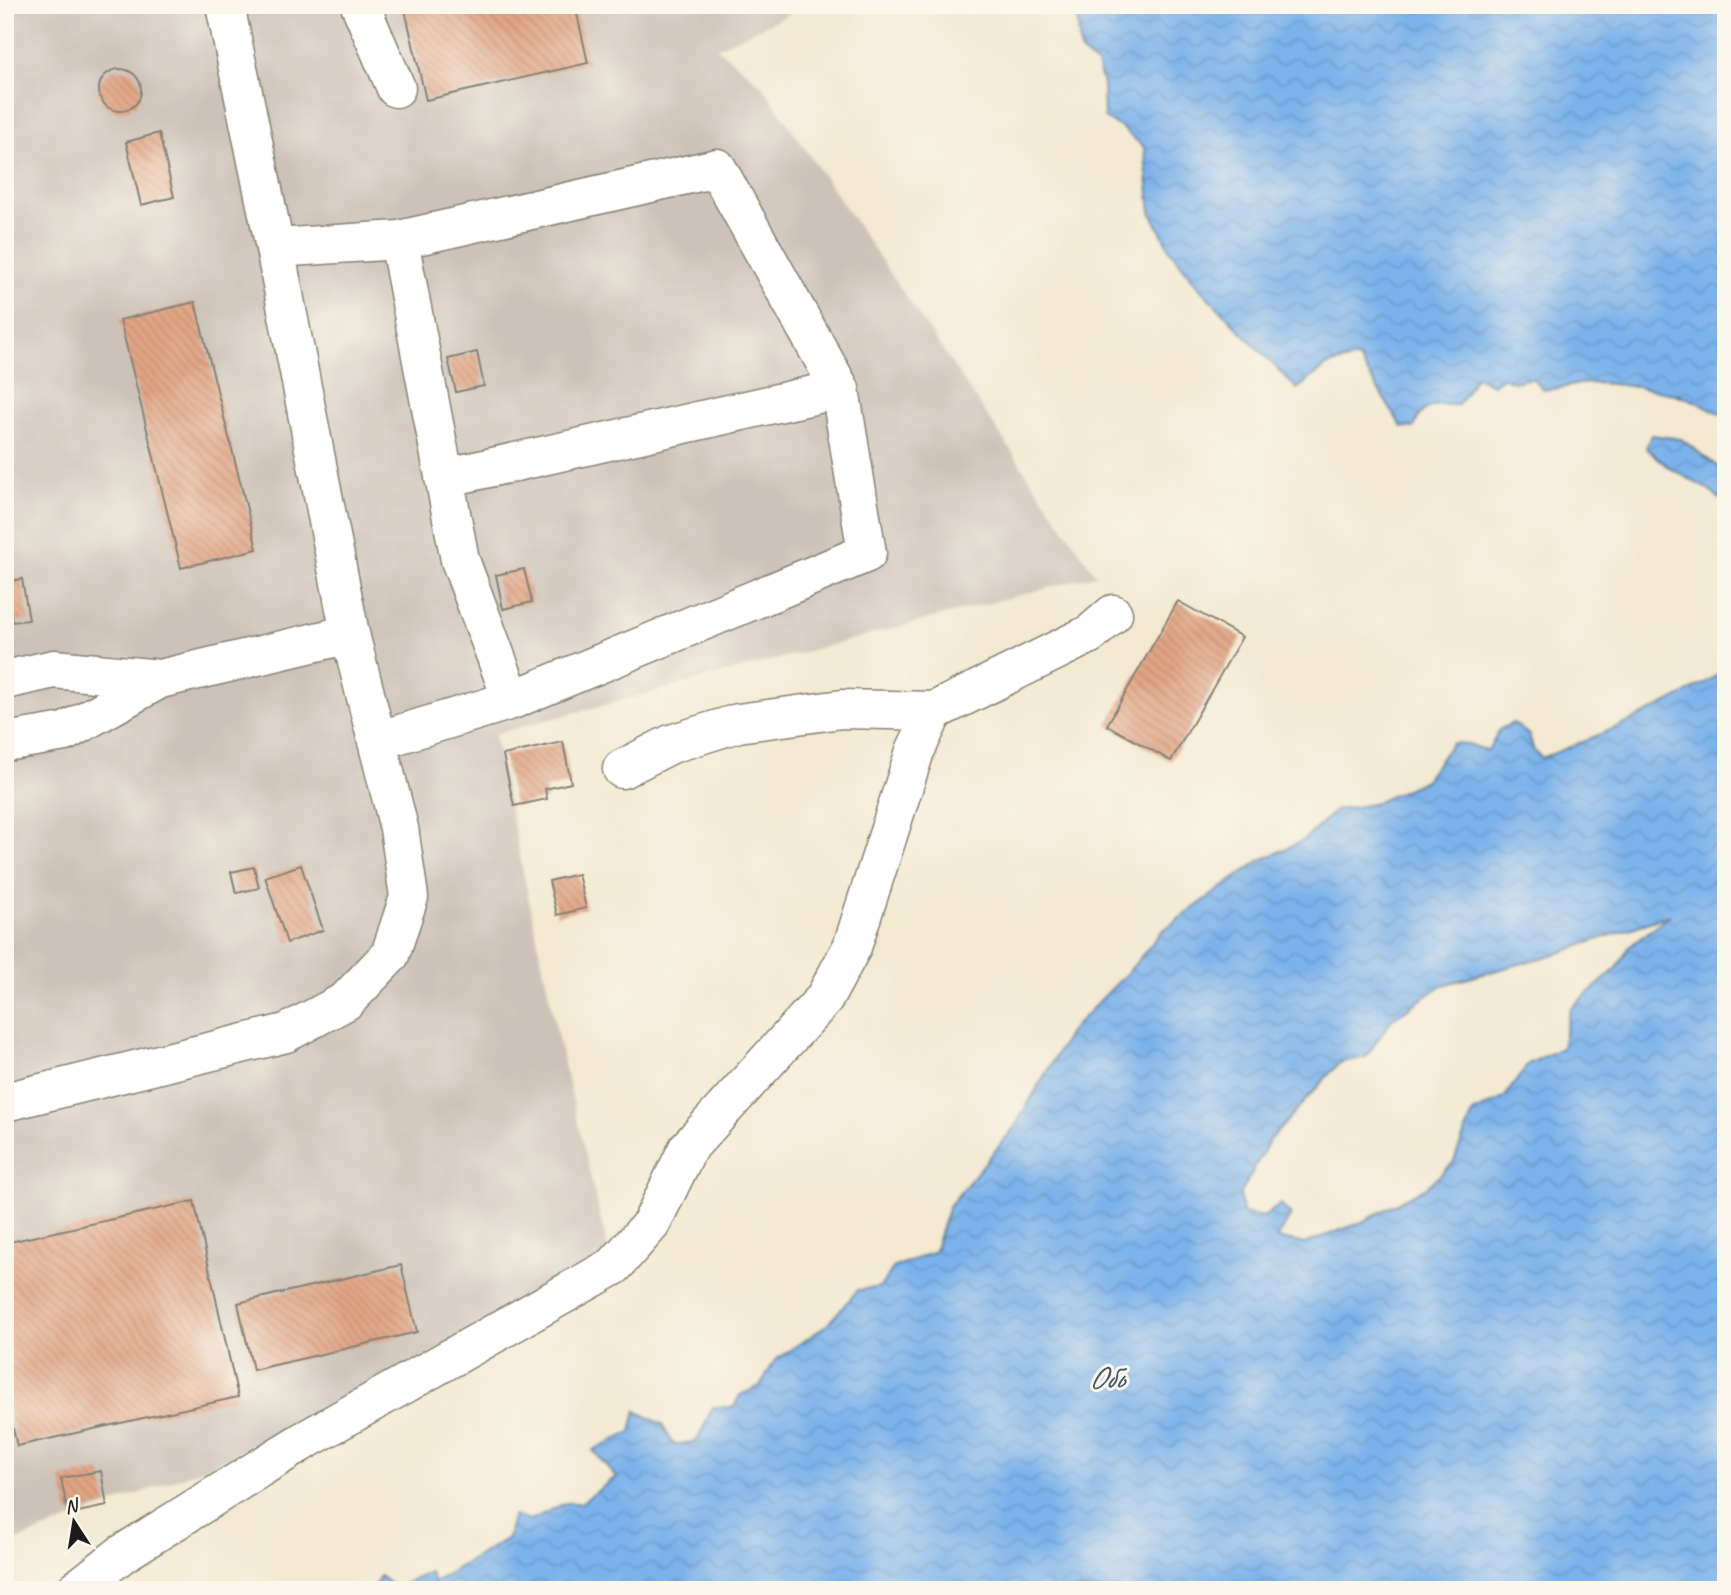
<svg xmlns="http://www.w3.org/2000/svg" width="1731" height="1595" font-family="Caveat,sans-serif">
<defs>
<pattern id="water-waves" width="16" height="10" patternUnits="userSpaceOnUse" patternTransform="scale(1.75)"><rect width="16" height="10" fill="#7bb2ea"/><path d="M0 5q4-4 8 0t8 0" fill="none" stroke="#6a98c8"/></pattern>
<pattern id="building-back-hatch" width="6" height="6" patternUnits="userSpaceOnUse" patternTransform="scale(1.75)"><rect width="6" height="6" fill="#e1a584"/><path d="M-1 5l2 2M0 0l6 6M5-1l2 2" fill="none" stroke="#c08d71"/></pattern>
</defs>
<rect width="100%" height="100%" fill="#fbf7ec"/>
<filter id="ink" filterUnits="userSpaceOnUse"><feTurbulence type="fractalNoise" baseFrequency=".0143" numOctaves="2"/><feDisplacementMap in="SourceGraphic" scale="14" xChannelSelector="R" yChannelSelector="G"/><feConvolveMatrix kernelMatrix="1 2 1 2 8 2 1 2 1" color-interpolation-filters="sRGB"/></filter>
<filter id="wash" filterUnits="userSpaceOnUse"><feTurbulence type="fractalNoise" baseFrequency=".00686" numOctaves="4" result="noise"/><feDisplacementMap in="SourceGraphic" scale="28" xChannelSelector="R" yChannelSelector="G"/><feGaussianBlur stdDeviation="1.57" result="paint"/><feColorMatrix in="noise" values="0 0 0 0 0 0 0 0 0 0 0 0 0 0 0 0 0 1.4 0 .05"/><feComposite in="paint" operator="in"/></filter>
<g filter="url(#wash)">
<rect width="100%" height="100%" fill="#f2e9d0"/>
<path fill="#ccc2b9" d="M 5,5 L 808,5 L 717,48 L 761,84 L 1096,575 L 494,734 L 560,1047 L 611,1263 L 213,1465 L 5,1545 Z"/>
<path fill="url(#water-waves)" stroke="#4c6783" stroke-width="2" fill-rule="evenodd" d="M 1068,5 L 1726,5 L 1726,417 C 1713,411 1700,402 1687,398 C 1656,388 1622,384 1590,383 C 1573,383 1559,391 1543,389 L 1532,378 L 1513,382 L 1502,377 L 1493,385 L 1476,377 L 1458,405 C 1435,404 1422,403 1414,428 L 1402,427 L 1358,358 L 1328,365 L 1297,389 L 1201,290 L 1170,250 L 1151,212 L 1144,147 L 1122,128 L 1104,118 L 1103,84 L 1097,64 L 1080,50 L 1078,22 Z
M 1651,435 L 1681,439 L 1726,473 L 1726,504 L 1707,489 L 1668,467 L 1646,448 Z
M 1726,670 L 1726,1590 L 372,1590 L 380,1576 L 395,1588 L 430,1572 L 434,1582 L 508,1538 L 513,1516 L 531,1520 L 565,1503 L 581,1503 L 616,1477 L 593,1450 L 631,1432 L 636,1411 L 662,1424 L 674,1445 L 697,1441 L 713,1407 L 734,1407 L 740,1395 L 760,1386 L 775,1360 L 826,1326 L 858,1290 L 880,1287 L 894,1267 L 934,1252 L 949,1206 L 1014,1128 L 1070,1031 L 1130,970 L 1162,931 L 1259,861 L 1304,840 L 1336,810 L 1373,804 L 1424,781 L 1452,743 L 1468,744 L 1488,751 L 1500,729 L 1513,723 L 1529,735 L 1534,751 L 1542,758 C 1606,733 1668,706 1726,670 ZM 1670,915 L 1629,947 L 1617,968 L 1570,1009 L 1562,1048 L 1528,1064 L 1504,1098 L 1473,1113 L 1453,1163 L 1427,1187 L 1362,1222 L 1304,1244 L 1277,1238 L 1291,1215 L 1281,1204 L 1263,1217 L 1242,1213 L 1240,1195 L 1269,1141 L 1339,1063 L 1366,1057 L 1392,1019 L 1443,985 L 1559,953 Z"/>
<g id="blocks">
<path fill="url(#building-back-hatch)" d="M 426,5 L 575,5 L 588,63 L 426,100 L 405,10 Z
M99 90a21 21 0 1 1 42 0a21 21 0 1 1-42 0Z
M 159,133 L 174,197 L 141,205 L 126,142 Z
M 195,302 L 257,549 L 181,568 L 120,320 Z
M 477,352 L 484,386 L 456,392 L 448,359 Z
M 524,569 L 532,602 L 503,609 L 496,575 Z
M 22,579 L 29,620 L 12,622 L 10,610 L 5,611 L 5,582 Z
M 1178,601 L 1242,637 L 1171,761 L 1107,725 Z
M 563,742 L 571,783 L 545,789 L 547,799 L 514,806 L 503,755 Z
M 301,865 L 323,930 L 287,943 L 265,877 Z
M 254,867 L 259,888 L 236,893 L 231,872 Z
M 578,874 L 586,908 L 557,915 L 549,881 Z
M 194,1201 L 238,1397 L 17,1446 L 5,1394 L 5,1243 Z
M 401,1265 L 417,1332 L 253,1370 L 238,1303 Z
M 101,1471 L 107,1506 L 68,1514 L 61,1478 Z"/>
</g>
</g>
<g filter="url(#ink)">
<use href="#blocks" fill-opacity="0" stroke="#878276" stroke-width="2"/>
<g fill="none" stroke-linecap="round" stroke-linejoin="round">
<defs>
<path id="minor" d="M 360,5 L 396,88
M 399,240 L 460,560 L 512,700
M 275,248 L 399,240 L 717,168 L 840,389 L 867,553 L 512,700 L 377,741
M 444,478 L 840,389
M 5,680 L 54,669 L 160,679
M 5,742 L 65,732 L 160,679 L 350,634
M 622,769 L 671,744 L 738,723 L 842,709 L 934,711
M 5,1102 L 286,1033 L 346,1001 L 390,955 L 409,897 L 399,828 L 350,634 L 275,248 L 225,5
M 76,1590 L 122,1554 L 300,1443 L 614,1266 L 651,1224 L 688,1148 L 824,999 L 852,947 L 915,751 L 934,711 L 1090,634 L 1113,614"/>
</defs>
<use href="#minor" stroke="#878276" stroke-width="41"/>
<use href="#minor" stroke="#fff" stroke-width="38"/>
</g>
</g>
<g text-anchor="middle" stroke-width="6" stroke-linejoin="round" paint-order="stroke">
<g font-size="32" font-style="italic" fill="#42586e" stroke="#fbf7ec">
<text x="1106" y="1388">Обь</text>
</g>
</g>
<rect width="1731" height="1595" fill="none" stroke="#fbf7ec" stroke-width="28"/>
<g transform="translate(74 1522) rotate(348)" stroke="#fbf7ec" stroke-width="5" paint-order="stroke">
<path d="M0-5L12 26L0 18L-12 26Z" fill="#1c1c1c"/>
<text y="-10" font-size="19" font-weight="bold" text-anchor="middle" fill="#1c1c1c">N</text>
</g>
</svg>
